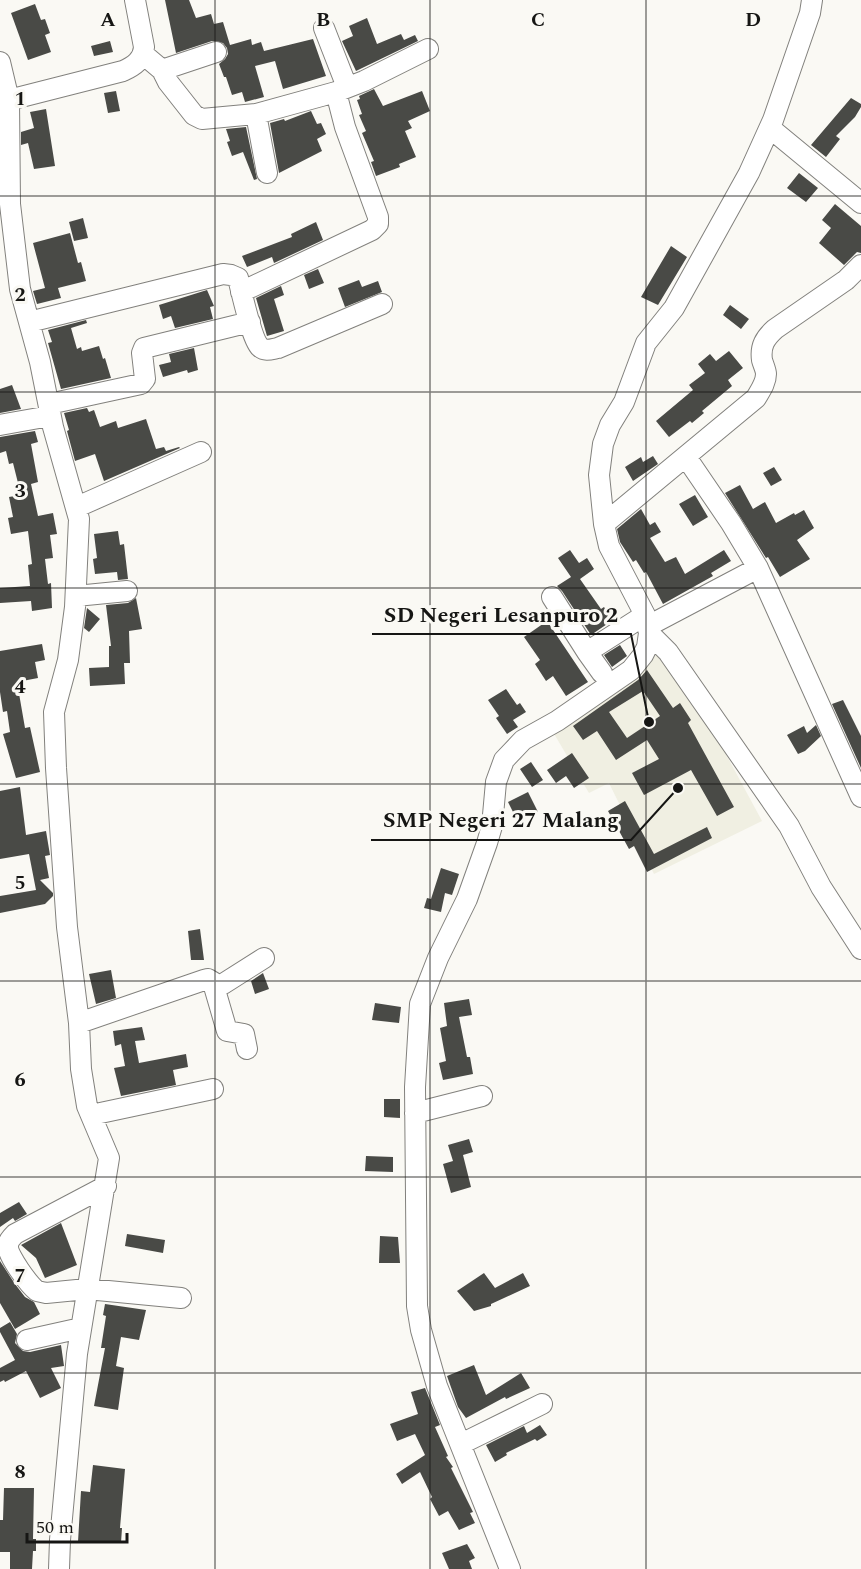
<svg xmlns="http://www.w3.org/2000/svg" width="861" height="1569" font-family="Spectral,serif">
<rect width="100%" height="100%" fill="#faf9f4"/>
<path fill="#f0efe2" d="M 658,653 L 715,734 L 762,821 L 654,874 L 609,783 L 589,793 L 553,732 L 586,710 Z"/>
<path fill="#494a46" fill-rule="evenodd" d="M 165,0 L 189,0 L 196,18 L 211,14 L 214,24 L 223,22 L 230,45 L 251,39 L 252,45 L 261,42 L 264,51 L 313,39 L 326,76 L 283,89 L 275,61 L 255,66 L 264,97 L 245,102 L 242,92 L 232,95 L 226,77 L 224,77 L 219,64 L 225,59 L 228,54 L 227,48 L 223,43 L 212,41 L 176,53 Z
M 35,4 L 41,20 L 45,19 L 50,33 L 45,35 L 51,52 L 28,60 L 11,13 Z
M 367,18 L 377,44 L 401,34 L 404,40 L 415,35 L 418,41 L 356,71 L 342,41 L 353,36 L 349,26 Z
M 110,41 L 113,52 L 94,56 L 91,46 Z
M 374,89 L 383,106 L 422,91 L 430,111 L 408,121 L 412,128 L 405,131 L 416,157 L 399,164 L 400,167 L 376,176 L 371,162 L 374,161 L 362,133 L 366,131 L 359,115 L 362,114 L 357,100 L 360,99 L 359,96 Z
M 116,91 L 120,111 L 108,113 L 104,93 Z
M 851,98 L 861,104 L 861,107 L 855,117 L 836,136 L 840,139 L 826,157 L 811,145 Z
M 46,109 L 55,166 L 34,169 L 28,143 L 21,145 L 21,132 L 34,128 L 30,112 Z
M 311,111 L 317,124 L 321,123 L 326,134 L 317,139 L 322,151 L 279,173 L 270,123 L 284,119 L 285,121 Z
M 246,127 L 257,179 L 254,180 L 243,152 L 232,156 L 227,142 L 230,141 L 226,129 Z
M 799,173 L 818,188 L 806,202 L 787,188 Z
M 835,204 L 861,226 L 861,253 L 857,252 L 844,265 L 819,243 L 831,228 L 822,220 Z
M 83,218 L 88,238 L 74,241 L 69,222 Z
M 316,222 L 323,240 L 274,263 L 272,257 L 247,267 L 242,256 L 292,237 L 291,234 Z
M 70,233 L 78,263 L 81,262 L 86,281 L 58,288 L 61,298 L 37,304 L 33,291 L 45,288 L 33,243 Z
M 671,246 L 687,257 L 658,305 L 641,297 Z
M 318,269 L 324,283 L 309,289 L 304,275 Z
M 359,280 L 362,287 L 378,281 L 382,292 L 345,307 L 338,288 Z
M 281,286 L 284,295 L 274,299 L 284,331 L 267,336 L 256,298 Z
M 207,290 L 214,306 L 210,307 L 213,319 L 175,328 L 171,316 L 163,319 L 159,305 Z
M 730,305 L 749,319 L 741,329 L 723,315 Z
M 86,320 L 87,323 L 71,328 L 77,349 L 81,347 L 82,351 L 99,346 L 103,359 L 105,358 L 111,378 L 61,389 L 48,343 L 52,342 L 48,330 Z
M 194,348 L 198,370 L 188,373 L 187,370 L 163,377 L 159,365 L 171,362 L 169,354 Z
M 729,351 L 743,368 L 728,380 L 732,386 L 702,411 L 704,413 L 692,423 L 690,421 L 669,437 L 656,421 L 693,390 L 689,385 L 705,373 L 698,364 L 710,354 L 716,361 Z
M 12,385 L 21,409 L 0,413 L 0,389 Z
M 87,408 L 89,412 L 94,410 L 100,427 L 116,421 L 118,428 L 146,419 L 156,449 L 164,447 L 166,451 L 179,447 L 180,448 L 104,481 L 95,454 L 75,461 L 67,431 L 69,430 L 64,413 Z
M 35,431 L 38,442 L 31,444 L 38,482 L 31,484 L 38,516 L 53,513 L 57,534 L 50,535 L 53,558 L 45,559 L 48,584 L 51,583 L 52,608 L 32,611 L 31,601 L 0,603 L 0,588 L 30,586 L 28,565 L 32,564 L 28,531 L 11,534 L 8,518 L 13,517 L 9,497 L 21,495 L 13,463 L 9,464 L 6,451 L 0,453 L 0,437 Z
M 653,456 L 658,464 L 633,481 L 625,467 L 641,457 L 643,462 Z
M 774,467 L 782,480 L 771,486 L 763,473 Z
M 740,485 L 753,509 L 765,502 L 776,523 L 794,513 L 795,515 L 804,510 L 814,528 L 797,540 L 810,559 L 780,577 L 768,557 L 766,558 L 725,493 Z
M 695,495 L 708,517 L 693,526 L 679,504 Z
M 641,509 L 650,525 L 655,522 L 661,532 L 650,538 L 665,562 L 676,557 L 685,574 L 724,550 L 731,561 L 711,573 L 713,576 L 663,604 L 646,572 L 644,573 L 636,560 L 633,562 L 620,542 L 617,529 Z
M 118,531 L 120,545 L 124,544 L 128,579 L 118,580 L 117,572 L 95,574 L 93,559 L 97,558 L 94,534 Z
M 570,550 L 579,563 L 587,558 L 594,569 L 580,579 L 601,609 L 604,607 L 613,620 L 591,635 L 562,591 L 557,586 L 571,577 L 558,558 Z
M 136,598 L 142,629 L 129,631 L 130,663 L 124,663 L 125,684 L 90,686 L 89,668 L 109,667 L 109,646 L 111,646 L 106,605 L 128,603 Z
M 87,608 L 100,619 L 89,632 L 84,628 Z
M 547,621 L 588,682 L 566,696 L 553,676 L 546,681 L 535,664 L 540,660 L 524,637 Z
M 42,644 L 45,660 L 35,662 L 38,678 L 17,682 L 25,728 L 30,727 L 40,772 L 16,778 L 3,734 L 10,732 L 7,711 L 3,712 L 0,692 L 0,651 Z
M 620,645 L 627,656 L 612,667 L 604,655 Z
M 647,670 L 673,708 L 680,703 L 691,720 L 688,723 L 734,807 L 717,816 L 691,770 L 644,795 L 632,773 L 659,759 L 647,740 L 616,760 L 597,731 L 583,740 L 573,726 L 638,680 ZM 643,691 L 660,716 L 627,738 L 609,712 Z
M 506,689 L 517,705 L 520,703 L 526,712 L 513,720 L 518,727 L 507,734 L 496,718 L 499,716 L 488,700 Z
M 843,700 L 861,736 L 861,768 L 832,704 Z
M 816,725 L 821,736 L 805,751 L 798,754 L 787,735 L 804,726 L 807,733 Z
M 572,753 L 589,778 L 574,788 L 566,776 L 556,783 L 547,770 Z
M 531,762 L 543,780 L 532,787 L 520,769 Z
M 20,787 L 26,835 L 46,831 L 50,855 L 45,856 L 49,878 L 40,880 L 53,893 L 53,896 L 45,904 L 0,913 L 0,896 L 36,890 L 29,854 L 0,859 L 0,791 Z
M 528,792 L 538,812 L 518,822 L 508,802 Z
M 625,801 L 654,854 L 707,827 L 712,838 L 647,872 L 634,846 L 629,849 L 608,811 Z
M 441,868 L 459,874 L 452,895 L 445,893 L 441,912 L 424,908 L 427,898 L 431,899 Z
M 200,929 L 204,960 L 191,960 L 188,931 Z
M 111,970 L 116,998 L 96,1004 L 89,974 Z
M 263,973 L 269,989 L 255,994 L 251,981 Z
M 469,999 L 472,1015 L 459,1017 L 467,1057 L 470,1057 L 473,1074 L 443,1080 L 439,1063 L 446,1061 L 440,1028 L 447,1026 L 444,1003 Z
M 375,1003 L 401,1007 L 399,1023 L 372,1020 Z
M 142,1027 L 145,1040 L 135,1041 L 139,1063 L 186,1054 L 188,1067 L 173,1070 L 176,1085 L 121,1096 L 114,1068 L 125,1066 L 121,1044 L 115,1046 L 113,1031 Z
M 384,1099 L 400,1099 L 400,1118 L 384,1117 Z
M 469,1139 L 473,1152 L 463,1155 L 471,1187 L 451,1193 L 443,1164 L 453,1161 L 448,1145 Z
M 366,1156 L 393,1157 L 393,1172 L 365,1171 Z
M 19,1202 L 27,1214 L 15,1221 L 13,1218 L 0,1227 L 0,1213 Z
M 61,1223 L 77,1265 L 45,1278 L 36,1258 L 21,1245 Z
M 127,1234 L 165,1240 L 163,1253 L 125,1246 Z
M 380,1236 L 398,1237 L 400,1263 L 379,1263 Z
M 0,1261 L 15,1284 L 25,1297 L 34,1302 L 40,1314 L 15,1329 L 0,1303 Z
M 484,1273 L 495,1288 L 523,1273 L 530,1286 L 491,1304 L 491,1306 L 474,1311 L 457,1291 Z
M 105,1304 L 146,1310 L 139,1340 L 121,1337 L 116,1366 L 124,1368 L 118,1410 L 94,1406 L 105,1348 L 101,1348 L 106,1316 L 103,1315 Z
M 10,1322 L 17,1334 L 15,1343 L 23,1351 L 30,1352 L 61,1345 L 64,1366 L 51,1368 L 61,1388 L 40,1398 L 26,1371 L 5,1382 L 4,1380 L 0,1382 L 0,1368 L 15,1360 L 0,1332 L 0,1328 Z
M 474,1365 L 486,1395 L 521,1373 L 530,1388 L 506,1399 L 505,1397 L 466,1418 L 458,1407 L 447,1376 Z
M 425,1388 L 440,1425 L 435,1427 L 448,1456 L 446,1457 L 453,1467 L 451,1468 L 473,1512 L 470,1513 L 475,1523 L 459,1530 L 448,1511 L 439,1516 L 430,1499 L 432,1497 L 420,1472 L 402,1484 L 396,1474 L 425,1455 L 415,1434 L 397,1441 L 390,1424 L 418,1414 L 411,1392 Z
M 540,1425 L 547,1435 L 537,1441 L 535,1439 L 506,1453 L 507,1455 L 495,1462 L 486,1445 L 524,1426 L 527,1433 Z
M 93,1465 L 125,1469 L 120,1528 L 122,1528 L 121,1543 L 78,1542 L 81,1491 L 90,1492 Z
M 4,1488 L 34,1488 L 33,1539 L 36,1539 L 36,1551 L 33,1551 L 32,1569 L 10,1569 L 10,1552 L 0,1552 L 0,1520 L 3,1520 Z
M 467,1544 L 475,1558 L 469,1561 L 472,1569 L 449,1569 L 442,1553 Z"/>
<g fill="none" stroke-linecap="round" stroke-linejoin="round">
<defs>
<path id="minor" d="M 324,28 L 347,87
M 143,54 L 162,70 L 168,82 L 194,115 L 202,119 L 256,114 L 336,92 L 345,127 L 378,217 L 378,224 L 372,230 L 241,292
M 0,62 L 9,100 L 10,204 L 20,289 L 40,362 L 53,427 L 79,519 L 75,607 L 68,660 L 54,712 L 56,768 L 67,927 L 79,1023 L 81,1069 L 87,1106 L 109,1158 L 77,1354 L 60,1540 L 59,1569
M 162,70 L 216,52
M 336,92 L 364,81 L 428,49
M 9,100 L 123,71 C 134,66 143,60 144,47 L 135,0
M 256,114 L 267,173
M 770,128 L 861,203
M 29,322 L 223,274 L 231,275 L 238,278 C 241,290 252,340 260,347 C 265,352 272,349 278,348 L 382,304
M 49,404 L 141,384 L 145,379 L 142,353 L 144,348 L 250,322
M 0,425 L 50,416
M 686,457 L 731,523 L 758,568 L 861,797
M 77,507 L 201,452
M 604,524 L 756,398 C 760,391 766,383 766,374 C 766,370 763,364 762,360 C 760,346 765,338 775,329 L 846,280 L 861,265
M 76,596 L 127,591
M 552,597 L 587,652 L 645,615
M 648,626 L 758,568
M 649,633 L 668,652 L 789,826 L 821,887 L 861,949
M 587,652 L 602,673
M 213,983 L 227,1031 L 244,1034 L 247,1049
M 79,1023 L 204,980 L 208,979 L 218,985 L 223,984 L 264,958
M 415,1113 L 482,1096
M 91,1115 L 213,1089
M 106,1186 L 15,1234 C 11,1238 8,1241 8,1247 C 8,1256 29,1285 37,1291 L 46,1293 L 87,1289 L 181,1298
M 27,1340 L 81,1328
M 461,1444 L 542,1404
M 510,1569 L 437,1386 L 421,1330 L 417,1306 L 415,1087 L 420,1004 L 438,958 L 467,899 L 487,843 L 492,826 L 496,782 L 504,760 L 523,740 L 557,721 L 631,670 L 643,655 L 647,647 L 649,633 L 645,615 L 609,546 L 604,524 L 599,475 L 603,444 L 610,425 L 624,402 L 646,343 L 674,308 L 749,173 L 773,120 L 810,13 L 812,0"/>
</defs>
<use href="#minor" stroke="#82817d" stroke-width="22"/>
<use href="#minor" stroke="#fff" stroke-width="20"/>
</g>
<path fill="none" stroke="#161614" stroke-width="1.5" stroke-opacity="0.55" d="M 215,0 L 215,1569M 430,0 L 430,1569M 646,0 L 646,1569M 0,196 L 861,196M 0,392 L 861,392M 0,588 L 861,588M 0,784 L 861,784M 0,981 L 861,981M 0,1177 L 861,1177M 0,1373 L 861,1373"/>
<g font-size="20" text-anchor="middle" font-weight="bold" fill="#161614" stroke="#faf9f4" stroke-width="6" stroke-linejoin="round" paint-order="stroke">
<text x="108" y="26">A</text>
<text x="323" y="26">B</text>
<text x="538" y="26">C</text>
<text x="753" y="26">D</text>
<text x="20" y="105">1</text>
<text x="20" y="301">2</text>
<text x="20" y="497">3</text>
<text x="20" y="693">4</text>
<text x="20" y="889">5</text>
<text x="20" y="1086">6</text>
<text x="20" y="1282">7</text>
<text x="20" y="1478">8</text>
</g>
<path fill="none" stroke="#161614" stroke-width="2" d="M649 722L631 634H372M678 788L631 840H371"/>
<g fill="#161614" stroke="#faf9f4" stroke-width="2">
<circle cx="649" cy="722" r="6"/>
<circle cx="678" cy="788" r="6"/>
</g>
<g font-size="22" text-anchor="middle" font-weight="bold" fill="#161614" stroke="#faf9f4" stroke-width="6" stroke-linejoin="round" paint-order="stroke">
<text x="501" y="622">SD Negeri Lesanpuro 2</text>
<text x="501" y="827">SMP Negeri 27 Malang</text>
</g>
<path d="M27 1533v9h100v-9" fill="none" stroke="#161614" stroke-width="3"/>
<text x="36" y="1533" font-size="18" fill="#161614" stroke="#faf9f4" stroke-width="4.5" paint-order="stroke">50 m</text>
</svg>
